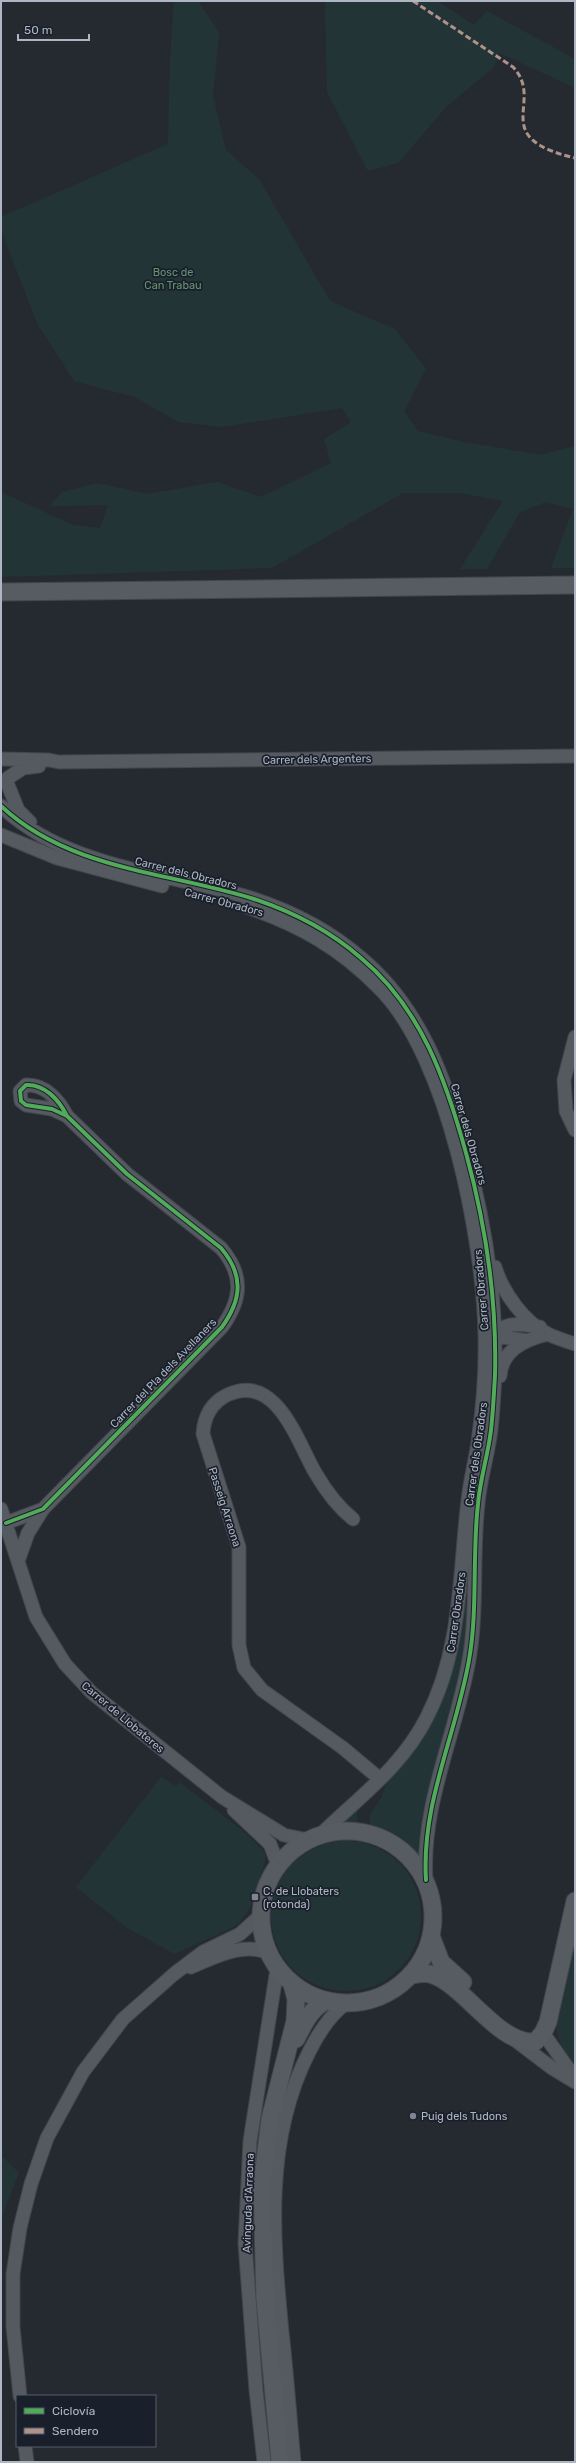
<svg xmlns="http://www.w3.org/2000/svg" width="576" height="2463" font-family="Rubik,sans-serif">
<rect width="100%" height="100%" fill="#252a31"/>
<path fill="#233437" d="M 174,1 L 198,1 L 219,33 L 213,96 L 226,150 L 259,179 L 330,301 L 395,329 L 426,369 L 404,411 L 418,431 L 464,442 L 540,455 L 575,446 L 575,568 L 551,568 L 573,509 L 546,502 L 520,512 L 487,569 L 460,569 L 503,501 L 460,493 L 403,493 L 272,568 L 1,577 L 1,492 L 73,525 L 100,528 L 108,505 L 50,506 L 62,492 L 98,483 L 147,494 L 217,482 L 261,497 L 331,463 L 324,439 L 351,422 L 342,408 L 222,427 L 179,422 L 134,397 L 74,381 L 37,323 L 1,230 L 1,217 L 168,144 L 170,59 Z
M 325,1 L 437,1 L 474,25 L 487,11 L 575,59 L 575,88 L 500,53 L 493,68 L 447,106 L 398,163 L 368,171 L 327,92 Z
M 466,1602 L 469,1608 L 466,1647 L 460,1681 L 432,1776 L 419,1860 L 396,1839 L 370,1826 L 370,1815 L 381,1798 L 388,1779 L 409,1755 Z
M 161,1777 L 176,1786 L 179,1782 L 246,1833 L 265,1853 L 265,1862 L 250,1908 L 239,1923 L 230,1929 L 174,1954 L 126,1927 L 76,1887 Z
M 376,1790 L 357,1811 L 357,1825 L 340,1824 Z
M271 1916a75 75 0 1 1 150 0a75 75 0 1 1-150 0Z
M 575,1932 L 575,2064 C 538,2032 565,1971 575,1932 Z
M 1,2155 L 19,2173 L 1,2218 Z"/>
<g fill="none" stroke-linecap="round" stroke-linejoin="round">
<defs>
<path id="minor" d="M 1,759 L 49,760 L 59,762 L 575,756
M 8,778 L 23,768 L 39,766
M 8,785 L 18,810 L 30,822
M 1,806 C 69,870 169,872 254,899 C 293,912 330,931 361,958 C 421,1008 446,1080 466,1153 C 486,1226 497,1299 495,1375 C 494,1393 493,1412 491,1430 C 488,1455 480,1479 478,1504 C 472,1556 478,1609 469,1660 C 456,1735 421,1804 426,1880
M 1,835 L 57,858 L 162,886
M 247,907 C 299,925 340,948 379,988 C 448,1056 483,1240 485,1334 C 486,1370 483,1407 478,1442 C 475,1462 470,1481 468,1500 C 459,1574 462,1649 427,1717 C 402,1767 359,1797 319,1836
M 575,1037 L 564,1080 L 566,1111 L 575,1130
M 495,1267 C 503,1293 524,1322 548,1334 C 556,1338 566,1341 575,1344
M 493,1327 L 498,1336 L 527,1341
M 490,1338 C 508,1320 516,1324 540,1327
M 500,1376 C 502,1350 524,1340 548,1334
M 1,1509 L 36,1617 L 65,1664 L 92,1693 L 222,1797 L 284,1835 L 308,1840
M 353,1519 C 338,1507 326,1491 316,1474 C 298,1444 277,1371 227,1395 C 211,1403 204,1417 203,1434 L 239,1547 L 239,1645 L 244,1668 L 262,1690 L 343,1748 L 380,1779
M 6,1523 L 43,1509 L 222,1327 C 242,1299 244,1275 221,1248 L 127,1174 L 67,1116 L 52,1109 L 26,1105 L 21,1101 L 20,1091 L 26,1085 C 45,1084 59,1100 67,1116
M 18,1561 L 28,1533 L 43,1509
M 234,1810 L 270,1844 L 278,1865
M 191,1967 C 213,1958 244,1941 268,1953
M 543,2033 L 575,2078
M 515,2040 L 552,2068 L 575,2082
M 20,2396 L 13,2327 L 13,2274 L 20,2228 L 31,2184 L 47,2138 L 83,2072 L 123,2019 L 174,1974 L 203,1952 L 240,1934 L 261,1915
M 25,2446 L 27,2462
M 264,2462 L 256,2390 L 245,2243 L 250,2141 L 277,1969
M 294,2462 C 290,2419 287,2375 282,2332 C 273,2238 264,2140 309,2052 C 318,2034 330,2014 347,2003"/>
<path id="major" d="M 1,592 L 575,585
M261 1917a86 86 0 1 1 172 0a86 86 0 1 1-172 0Z
M 431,1936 L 441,1962 L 463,1982
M 411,1975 C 418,1974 426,1972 433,1975 C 465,1986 499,2045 535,2042 L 543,2033 L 548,2022 L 575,1901
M 296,2039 C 304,2024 310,2009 326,2001
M 280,2462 L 265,2300 L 262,2186 L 270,2119 L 295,2021 L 296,1999 L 292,1984"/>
</defs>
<use href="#minor" stroke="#42464c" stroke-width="15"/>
<use href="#major" stroke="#42464e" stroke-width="19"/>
<use href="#minor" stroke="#555960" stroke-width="13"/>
<use href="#major" stroke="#575b62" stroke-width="17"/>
<path stroke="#af9288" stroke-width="3" stroke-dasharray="6 3" stroke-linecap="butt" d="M 413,1 L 513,67 C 546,102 486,137 575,158"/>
<defs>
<path id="cycleway" d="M 1,806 C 69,870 169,872 254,899 C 293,912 330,931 361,958 C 421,1008 446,1080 466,1153 C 486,1226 497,1299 495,1375 C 494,1393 493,1412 491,1430 C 488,1455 480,1479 478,1504 C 472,1556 478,1609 469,1660 C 456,1735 421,1804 426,1880
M 6,1523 L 43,1509 L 222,1327 C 242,1299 244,1275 221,1248 L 127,1174 L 67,1116 L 52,1109 L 26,1105 L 21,1101 L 20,1091 L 26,1085 C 45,1084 59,1100 67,1116"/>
</defs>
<use href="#cycleway" stroke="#19202b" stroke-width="6"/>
<use href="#cycleway" stroke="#51ab58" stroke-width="4"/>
</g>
<g fill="#7e8590" stroke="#19202b" stroke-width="1.5">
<rect x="251" y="1893" width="8" height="8" rx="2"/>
<circle cx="413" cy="2116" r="4"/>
</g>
<g text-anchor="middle" stroke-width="3.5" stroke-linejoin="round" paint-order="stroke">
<g font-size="11" fill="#679372" stroke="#19202b">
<text x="173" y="276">Bosc de<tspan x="173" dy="13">Can Trabau</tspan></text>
</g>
<g font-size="11" fill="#aeb6c3" stroke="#19202b">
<text transform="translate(317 759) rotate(-1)" y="4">Carrer dels Argenters</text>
<text transform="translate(186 873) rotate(14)" y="4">Carrer dels Obradors</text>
<text transform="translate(224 902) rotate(15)" y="4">Carrer Obradors</text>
<text transform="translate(469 1134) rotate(74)" y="4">Carrer dels Obradors</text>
<text transform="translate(481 1290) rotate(-95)" y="4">Carrer Obradors</text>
<text transform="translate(163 1373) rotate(-46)" y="4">Carrer del Pla dels Avellaners</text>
<text transform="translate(476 1454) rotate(-82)" y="4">Carrer dels Obradors</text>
<text transform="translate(225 1507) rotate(72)" y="4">Passeig Arraona</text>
<text transform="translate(456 1612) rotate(-82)" y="4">Carrer Obradors</text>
<text transform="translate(123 1717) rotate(40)" y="4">Carrer de Llobateres</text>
<text transform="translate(248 2203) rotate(-88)" y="4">Avinguda d'Arraona</text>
</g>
<g font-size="11" fill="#aeb6c3" stroke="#19202b" text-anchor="start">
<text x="263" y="1895">C. de Llobaters<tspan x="263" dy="13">(rotonda)</tspan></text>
<text x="421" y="2120">Puig dels Tudons</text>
</g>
</g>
<rect width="576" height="2463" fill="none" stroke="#aeb6c3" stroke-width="4"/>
<rect x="16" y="2395" width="140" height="52" fill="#19202b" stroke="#555c68"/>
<rect x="24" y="2408" width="20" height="6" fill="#51ab58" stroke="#555c68"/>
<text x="52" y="2415" font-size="12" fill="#aeb6c3">Ciclovía</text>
<rect x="24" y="2428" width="20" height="6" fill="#af9288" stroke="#555c68"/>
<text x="52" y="2435" font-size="12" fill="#aeb6c3">Sendero</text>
<path d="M18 34v6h71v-6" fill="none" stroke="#aeb6c3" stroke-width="2"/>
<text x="24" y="34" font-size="12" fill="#aeb6c3" stroke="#19202b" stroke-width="3" paint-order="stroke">50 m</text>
</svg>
